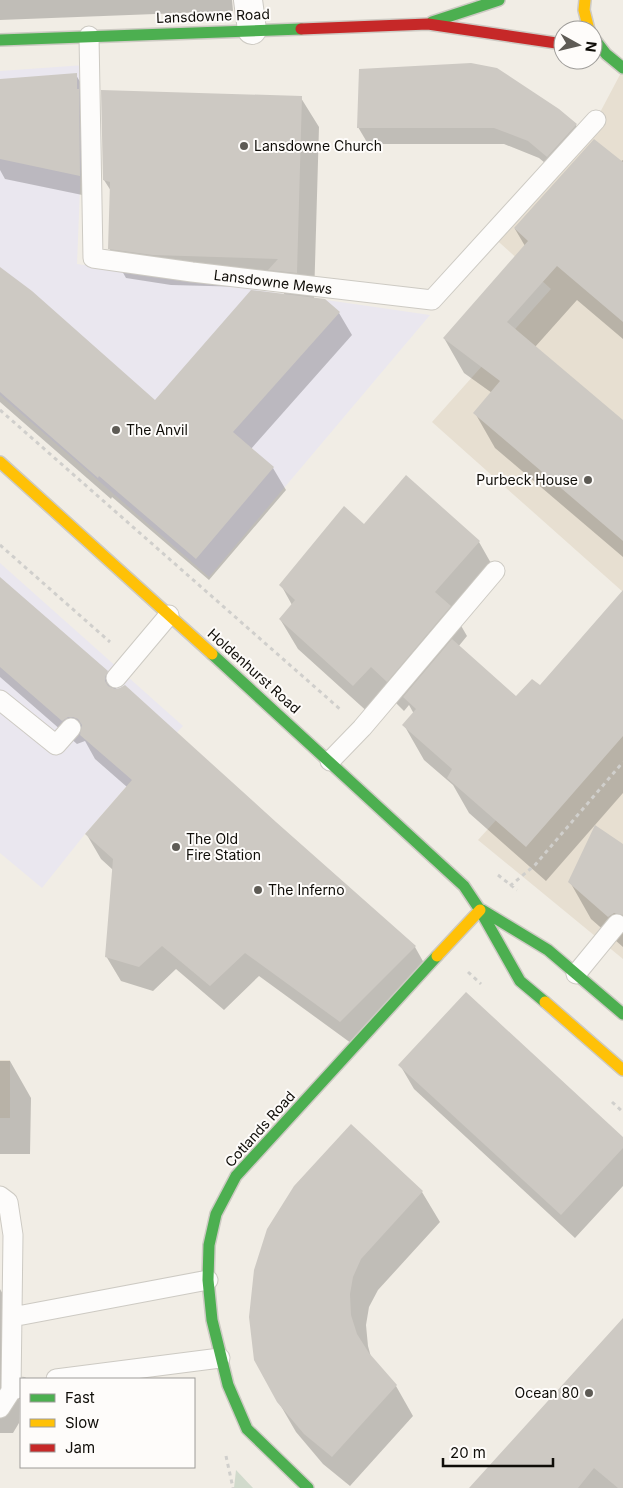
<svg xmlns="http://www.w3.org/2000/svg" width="623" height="1488" font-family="Inter,sans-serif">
<rect width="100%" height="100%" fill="#f1ede5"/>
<path fill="#eae7ef" d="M 85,65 L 77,264 L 430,315 L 209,577 L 0,395 L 0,71 Z
M 0,563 L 183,726 L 132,780 L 85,834 L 42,888 L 0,853 Z"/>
<path fill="#e7dfd1" d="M 623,69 L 623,592 L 432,422 L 551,289 L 491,235 L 596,120 Z
M 623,680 L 623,959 L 478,840 Z
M 0,1060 L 10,1060 L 10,1118 L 0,1118 Z"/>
<path fill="#d1dacc" d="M 236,1470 L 253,1488 L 234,1488 Z"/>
<path fill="#0003" d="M 0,0 L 232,0 L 233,11 L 0,20 Z
M 76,75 L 89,97 L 92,197 L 5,179 L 0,170 L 0,81 Z
M 301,98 L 319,127 L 314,299 L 325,300 L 339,313 L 352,335 L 251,449 L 273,468 L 286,490 L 209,580 L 112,497 L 111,499 L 0,402 L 0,268 L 155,402 L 285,295 L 280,288 L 171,285 L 126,278 L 109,248 L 111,191 L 104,180 Z
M 576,125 L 586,142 L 557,173 L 539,158 L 504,144 L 368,144 L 358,127 Z
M 623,160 L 623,339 L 577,300 L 535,347 L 623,422 L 623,557 L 495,448 L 475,413 L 492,393 L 464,373 L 444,338 L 525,246 L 515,229 Z
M 364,526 L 479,542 L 496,572 L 456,617 L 467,636 L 458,647 L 516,698 L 540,687 L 623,592 L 623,793 L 546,881 L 469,813 L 453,785 L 424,760 L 404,725 L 414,714 L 409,705 L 404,711 L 389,696 L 371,715 L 298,649 L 280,619 L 292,605 L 281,585 Z
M 0,579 L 107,671 L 117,690 L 275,823 L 415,947 L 429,972 L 355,1046 L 259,976 L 224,1010 L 176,969 L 153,991 L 121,981 L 106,956 L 113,870 L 101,859 L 87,835 L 127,787 L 95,759 L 85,741 L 77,744 L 0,677 Z
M 623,846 L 623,947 L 591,919 L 570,882 Z
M 0,1061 L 10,1061 L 31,1098 L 30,1154 L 0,1154 Z
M 400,1065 L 623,1139 L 623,1186 L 575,1238 L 414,1089 Z
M 351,1126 L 422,1192 L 440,1222 L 378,1290 L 369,1307 L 366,1325 L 368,1346 L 371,1357 L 396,1386 L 413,1416 L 350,1486 L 323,1464 L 296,1432 L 278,1401 Z
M 0,1289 L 20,1324 L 19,1423 L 13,1433 L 0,1433 Z
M 623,1320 L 623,1488 L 471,1488 Z"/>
<path fill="#cdc9c3" d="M 471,63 L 497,68 L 559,109 L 577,124 L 547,157 L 528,141 L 494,128 L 357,128 L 359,69 Z
M 77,73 L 77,89 L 79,89 L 80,176 L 0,159 L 0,79 Z
M 101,90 L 302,96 L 297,273 L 268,270 L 278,259 L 153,255 L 108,249 L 110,182 L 103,180 Z
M 594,139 L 623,162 L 623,322 L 557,266 L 507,322 L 623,420 L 623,541 L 473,413 L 500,381 L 443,338 L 528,241 L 514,228 Z
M 0,267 L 32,291 L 155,400 L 251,290 L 325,299 L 340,312 L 233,432 L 274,467 L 196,559 L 99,476 L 98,478 L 0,392 Z
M 406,475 L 480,541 L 435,592 L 451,606 L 387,682 L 371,667 L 353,686 L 279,619 L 295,600 L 279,585 L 344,506 L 364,524 Z
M 0,577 L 108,671 L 105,677 L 105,681 L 108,686 L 115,689 L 120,688 L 125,685 L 276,822 L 416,946 L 340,1022 L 245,953 L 210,986 L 162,946 L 139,967 L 105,957 L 113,859 L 85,834 L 132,780 L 80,735 L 82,725 L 78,719 L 73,717 L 68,717 L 62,721 L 0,667 Z
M 623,590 L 623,736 L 526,847 L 447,778 L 452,769 L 402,725 L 416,709 L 403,697 L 452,639 L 516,696 L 532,679 L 540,685 Z
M 595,825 L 623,844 L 623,915 L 614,913 L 608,917 L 568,882 Z
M 466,992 L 623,1137 L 623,1148 L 561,1215 L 398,1065 Z
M 351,1124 L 423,1191 L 361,1259 L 353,1277 L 350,1294 L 351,1315 L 357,1334 L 369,1353 L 397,1385 L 332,1457 L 304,1434 L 277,1402 L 254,1360 L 249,1317 L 254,1270 L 267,1229 L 294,1186 Z
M 623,1318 L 623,1488 L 618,1488 L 594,1468 L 578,1488 L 469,1488 Z"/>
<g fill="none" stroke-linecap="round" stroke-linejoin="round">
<defs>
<path id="lane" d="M 89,36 L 93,258 L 192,272 L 432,300 L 596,120
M 116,678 L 169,615
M 0,700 L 56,745 L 71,728
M 330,761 L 362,728 L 495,571
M 576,974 L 617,924
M 0,1196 L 8,1202 L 13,1235 L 11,1391
M 12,1317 L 208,1280
M 56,1379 L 220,1358
M 0,1408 L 11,1391 L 21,1387"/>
<path id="street" d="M 248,0 L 252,30"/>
<path id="fast" d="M 432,22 L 499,0
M 593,37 L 606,54 L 623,68
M 0,40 L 301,29
M 212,654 L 464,886 L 480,910 L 520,981 L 545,1002
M 482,910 L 548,950 L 623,1014
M 308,1488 L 247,1429 L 228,1385 L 212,1320 L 208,1280 L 209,1245 L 216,1214 L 236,1176 L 437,956"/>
<path id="slow" d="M 585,0 L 584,10 L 589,30
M 0,462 L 212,654
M 437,956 L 480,910
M 545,1002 L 623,1070"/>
<path id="jam" d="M 301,29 L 428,24 L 563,44"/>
</defs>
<use href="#lane" stroke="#cdcac3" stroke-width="21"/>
<use href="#street" stroke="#cdcac3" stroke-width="30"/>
<use href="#fast" stroke="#cdcac3" stroke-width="14"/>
<use href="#slow" stroke="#cdcac3" stroke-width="14"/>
<use href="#jam" stroke="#cdcac3" stroke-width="14"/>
<path stroke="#d0cfcc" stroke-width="3" stroke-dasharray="4 4" stroke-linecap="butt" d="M 0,410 L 341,710
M 0,545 L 110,642
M 498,875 L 517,890
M 510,886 L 535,865 L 623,762
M 468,972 L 481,984
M 612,1102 L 623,1112
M 226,1456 L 233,1488"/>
<use href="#lane" stroke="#fdfcfb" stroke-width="19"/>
<use href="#street" stroke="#fdfcfb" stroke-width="28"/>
<use href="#fast" stroke="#4caf50" stroke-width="11"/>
<use href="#slow" stroke="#ffc107" stroke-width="11"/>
<use href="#jam" stroke="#c62828" stroke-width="11"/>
</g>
<g fill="#5e5b55" stroke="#fefcfa" stroke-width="2">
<circle cx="244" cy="146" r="5"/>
<circle cx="116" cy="430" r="5"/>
<circle cx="588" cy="480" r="5"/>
<circle cx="176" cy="847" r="5"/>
<circle cx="258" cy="890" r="5"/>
<circle cx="589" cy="1393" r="5"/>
</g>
<g text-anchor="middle" stroke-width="4" stroke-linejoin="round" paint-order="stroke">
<g font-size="14" fill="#0f0d08" stroke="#fefcfa">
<text transform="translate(213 16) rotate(-2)" y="5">Lansdowne Road</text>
<text transform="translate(273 282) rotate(7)" y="5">Lansdowne Mews</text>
<text transform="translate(254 671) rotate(42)" y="5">Holdenhurst Road</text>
<text transform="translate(260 1129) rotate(-48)" y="5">Cotlands Road</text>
</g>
<g font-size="14" fill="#0f0d08" stroke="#fefcfa" text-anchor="start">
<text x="254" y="151">Lansdowne Church</text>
<text x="126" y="435">The Anvil</text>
<text x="578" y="485" text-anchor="end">Purbeck House</text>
<text x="186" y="844">The Old<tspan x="186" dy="16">Fire Station</tspan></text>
<text x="268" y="895">The Inferno</text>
<text x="579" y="1398" text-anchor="end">Ocean 80</text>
</g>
</g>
<rect x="20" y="1378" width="175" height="90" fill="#fefcfa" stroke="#9e9c99"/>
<rect x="30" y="1394" width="25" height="8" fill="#4caf50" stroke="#9e9c99"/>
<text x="65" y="1403" font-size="15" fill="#0f0d08">Fast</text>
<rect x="30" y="1419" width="25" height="8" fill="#ffc107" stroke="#9e9c99"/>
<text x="65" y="1428" font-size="15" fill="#0f0d08">Slow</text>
<rect x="30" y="1444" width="25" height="8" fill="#c62828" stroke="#9e9c99"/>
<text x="65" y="1453" font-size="15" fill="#0f0d08">Jam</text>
<g transform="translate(578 45) rotate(98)"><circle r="24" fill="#fefcfa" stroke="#9e9c99"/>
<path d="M0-4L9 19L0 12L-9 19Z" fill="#5e5b55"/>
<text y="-8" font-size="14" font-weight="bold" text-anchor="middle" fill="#0f0d08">N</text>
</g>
<path d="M443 1458v8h110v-8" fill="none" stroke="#0f0d08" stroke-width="2.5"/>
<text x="450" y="1458" font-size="15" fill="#0f0d08" stroke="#fefcfa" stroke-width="4" paint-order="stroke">20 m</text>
</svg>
